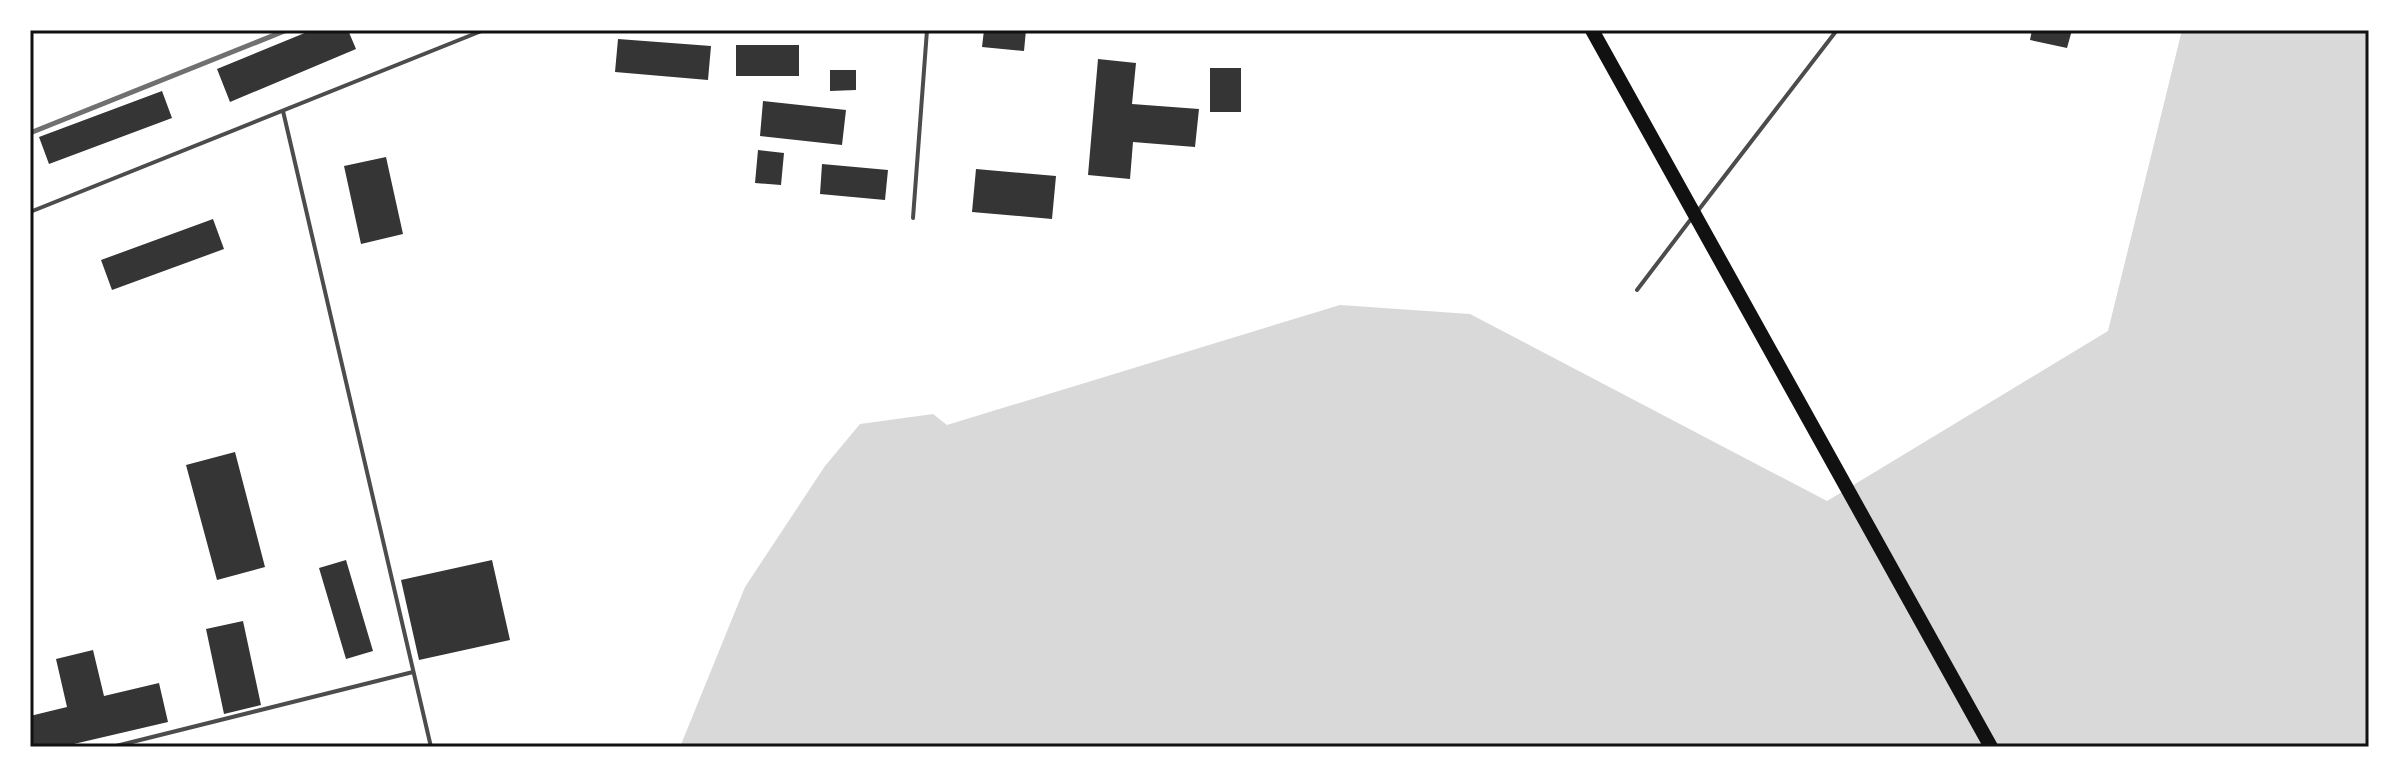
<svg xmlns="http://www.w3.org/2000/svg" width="2399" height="777" font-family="'Nunito Sans',sans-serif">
<rect width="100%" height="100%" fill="#fff"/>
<path fill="#d9d9d9" d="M 2182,30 L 2369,30 L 2369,747 L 680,747 L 745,587 L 825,466 L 860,424 L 933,414 L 947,425 L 1340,305 L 1470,314 L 1827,501 L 2108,331 Z"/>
<path fill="#353535" d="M 312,30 L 348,30 L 356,49 L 230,102 L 217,69 Z
M 984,30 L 1026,30 L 1024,51 L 982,47 Z
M 2032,30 L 2072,30 L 2067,48 L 2030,40 Z
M 618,39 L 711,46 L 708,80 L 615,72 Z
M 736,45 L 799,45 L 799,76 L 736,76 Z
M 1098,59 L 1136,63 L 1132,104 L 1199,109 L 1195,147 L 1133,142 L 1130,179 L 1088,175 Z
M 1210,68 L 1241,68 L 1241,112 L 1210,112 Z
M 830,70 L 856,70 L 856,90 L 830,91 Z
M 162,91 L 172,118 L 49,164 L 39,137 Z
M 763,101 L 846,110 L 842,145 L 760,136 Z
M 758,150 L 784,153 L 781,185 L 755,183 Z
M 386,157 L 403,234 L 361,244 L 344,166 Z
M 822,164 L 888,170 L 885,200 L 820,194 Z
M 976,169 L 1056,176 L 1052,219 L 972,212 Z
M 213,219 L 224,249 L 112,290 L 101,260 Z
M 235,452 L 265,567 L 217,580 L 186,465 Z
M 346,560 L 373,651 L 346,659 L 319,568 Z
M 492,560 L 510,640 L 419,660 L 401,580 Z
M 243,621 L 261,705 L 224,714 L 206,629 Z
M 93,650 L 104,696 L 159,683 L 168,722 L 61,747 L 30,747 L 30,716 L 67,707 L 56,659 Z"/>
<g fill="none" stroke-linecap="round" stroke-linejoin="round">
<path stroke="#4c4c4c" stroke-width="4" d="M 283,111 L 431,747
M 30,212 L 484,30
M 1697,212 L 1837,30
M 913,218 L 927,30
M 1637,290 L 1691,219
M 112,747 L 413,672"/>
<path stroke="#111" stroke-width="14" d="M 1592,30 L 1991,747"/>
<path stroke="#707070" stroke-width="5" d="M 30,133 L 287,30"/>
</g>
<rect width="2399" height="777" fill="none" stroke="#ffffff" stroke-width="64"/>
<rect x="32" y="32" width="2335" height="713" fill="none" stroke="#111" stroke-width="3"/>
</svg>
